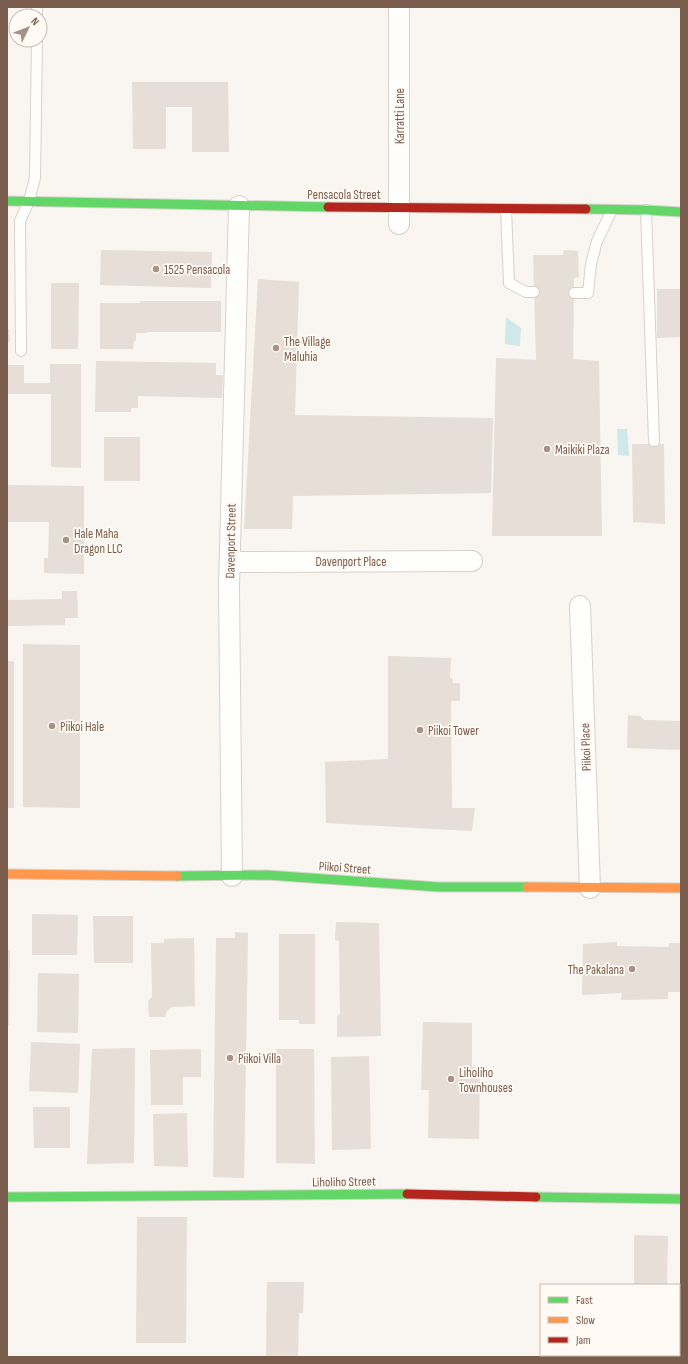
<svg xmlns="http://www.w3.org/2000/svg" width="688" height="1364" font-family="'Sofia Sans Condensed',sans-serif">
<rect width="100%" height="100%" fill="#f9f5f0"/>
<path fill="#d0e8ea" d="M 506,317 L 521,328 L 520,346 L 505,344 Z
M 617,429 L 627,429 L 629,456 L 618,455 Z"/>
<path fill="#e6ded7" d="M 132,82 L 228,82 L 229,152 L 192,152 L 192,107 L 166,107 L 166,149 L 133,149 Z
M 101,250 L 212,252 L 211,288 L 100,285 Z
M 564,250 L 578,251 L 579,277 L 574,278 L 573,359 L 599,361 L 602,536 L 492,536 L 496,358 L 536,360 L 533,255 L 563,255 Z
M 258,279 L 299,282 L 295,415 L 493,418 L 491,493 L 293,496 L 292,529 L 244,529 Z
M 51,283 L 79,283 L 78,349 L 51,349 Z
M 657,289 L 681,289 L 681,337 L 657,338 Z
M 140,301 L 221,301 L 221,332 L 146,332 L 146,333 L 136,333 L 136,341 L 134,341 L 133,349 L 100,349 L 100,303 L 140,303 Z
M 7,329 L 9,329 L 10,342 L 7,342 Z
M 96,361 L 216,363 L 216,375 L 223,375 L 222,398 L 138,396 L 138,408 L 131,408 L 131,412 L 95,412 Z
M 50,364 L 81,364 L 81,468 L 51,467 L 51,394 L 7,394 L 7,365 L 24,365 L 24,383 L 50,383 Z
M 104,437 L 140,437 L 140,481 L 104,481 Z
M 632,444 L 664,444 L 665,524 L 633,522 Z
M 7,485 L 84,486 L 84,574 L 44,573 L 44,558 L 48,558 L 49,522 L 7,522 Z
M 62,591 L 77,591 L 78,618 L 65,618 L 65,625 L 7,626 L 7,600 L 62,599 Z
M 23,644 L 80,645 L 80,808 L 23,807 Z
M 388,656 L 451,658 L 450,678 L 452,678 L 453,683 L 460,683 L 460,701 L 451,701 L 452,808 L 475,808 L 472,831 L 326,823 L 325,762 L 388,759 Z
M 7,661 L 14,661 L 14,808 L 7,808 Z
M 628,715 L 640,716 L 644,720 L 681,721 L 681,750 L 627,748 Z
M 32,914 L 78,915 L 77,955 L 32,955 Z
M 93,916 L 133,916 L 133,963 L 94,963 Z
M 336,922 L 379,923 L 381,1036 L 337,1037 L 337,1016 L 340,1015 L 339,941 L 335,940 Z
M 235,932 L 248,933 L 244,1178 L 213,1177 L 216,938 L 235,938 Z
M 279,934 L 315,934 L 315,1024 L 299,1024 L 299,1020 L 279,1020 Z
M 194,938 L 195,1006 L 172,1007 L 167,1011 L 165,1017 L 149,1017 L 148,1001 L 152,997 L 151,943 L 164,943 L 164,939 Z
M 617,942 L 617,946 L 669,947 L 669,943 L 681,943 L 681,992 L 668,992 L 668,999 L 621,1000 L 622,993 L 582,995 L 583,944 Z
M 7,950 L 10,950 L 9,1025 L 7,1025 Z
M 38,973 L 79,974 L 78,1033 L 37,1032 Z
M 423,1022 L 472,1023 L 472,1067 L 480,1068 L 479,1139 L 428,1138 L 429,1090 L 421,1090 Z
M 31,1042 L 80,1044 L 78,1093 L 29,1091 Z
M 135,1048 L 134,1163 L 87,1164 L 92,1049 Z
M 201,1049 L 201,1077 L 183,1077 L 183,1105 L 151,1105 L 150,1050 Z
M 276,1049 L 314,1049 L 315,1164 L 276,1163 Z
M 369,1056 L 371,1149 L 332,1150 L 331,1057 Z
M 33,1107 L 70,1107 L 70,1148 L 34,1148 Z
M 187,1113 L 188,1167 L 154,1166 L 153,1114 Z
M 137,1217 L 187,1217 L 186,1343 L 136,1343 Z
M 634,1235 L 668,1236 L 667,1285 L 634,1285 Z
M 267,1282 L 304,1282 L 303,1313 L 299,1313 L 298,1357 L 266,1357 Z"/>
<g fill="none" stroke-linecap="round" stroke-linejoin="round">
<defs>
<path id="lane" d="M 37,16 L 37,7
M 506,209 L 509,283 L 526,292 L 534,292
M 646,210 L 654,441
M 574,293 L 588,293 L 591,264 L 597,241 L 612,210
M 21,351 L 20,221 L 29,201 L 35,178 L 37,40"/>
<path id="street" d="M 399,7 L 399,224
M 230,562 L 472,561
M 580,606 L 590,888
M 232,876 L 229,587 L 239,206"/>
<path id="fast" d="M 7,201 L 328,207
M 586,209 L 646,210 L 681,212
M 177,876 L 267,875 L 439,887 L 527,887
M 7,1197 L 407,1194
M 536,1197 L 681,1199"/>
<path id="slow" d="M 7,874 L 177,876
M 527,887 L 681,888"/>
<path id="jam" d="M 328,207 L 586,209
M 407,1194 L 536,1197"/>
</defs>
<use href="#lane" stroke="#d7d1cb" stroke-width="12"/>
<use href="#street" stroke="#d7d1cb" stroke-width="22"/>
<use href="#fast" stroke="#d9d2cb" stroke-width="11"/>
<use href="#slow" stroke="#d9d2cb" stroke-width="11"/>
<use href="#jam" stroke="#d9d2cb" stroke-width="11"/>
<use href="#lane" stroke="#fefefd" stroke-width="10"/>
<use href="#street" stroke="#fefefd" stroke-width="20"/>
<use href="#fast" stroke="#63d668" stroke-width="9"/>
<use href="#slow" stroke="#ff974d" stroke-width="9"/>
<use href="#jam" stroke="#b3261e" stroke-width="9"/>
</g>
<g fill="#a69286" stroke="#fffaf3" stroke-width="1.5">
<circle cx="156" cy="269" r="4"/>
<circle cx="276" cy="348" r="4"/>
<circle cx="547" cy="449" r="4"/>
<circle cx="66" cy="540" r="4"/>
<circle cx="52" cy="726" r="4"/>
<circle cx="420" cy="730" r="4"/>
<circle cx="632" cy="969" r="4"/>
<circle cx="230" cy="1058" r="4"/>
<circle cx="451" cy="1079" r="4"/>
</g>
<g text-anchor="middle" stroke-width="3.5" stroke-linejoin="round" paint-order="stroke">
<g font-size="13" fill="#7a5c4d" stroke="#fffaf3">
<text transform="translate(399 116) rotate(-90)" y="5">Karratti Lane</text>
<text x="344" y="199">Pensacola Street</text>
<text transform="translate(230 541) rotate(-89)" y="5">Davenport Street</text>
<text x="351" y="566">Davenport Place</text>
<text transform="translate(585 747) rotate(-92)" y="5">Piikoi Place</text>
<text transform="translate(345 867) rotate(4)" y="5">Piikoi Street</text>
<text transform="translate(344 1181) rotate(-1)" y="5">Liholiho Street</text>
</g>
<g font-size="13" fill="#7a5c4d" stroke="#fffaf3" text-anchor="start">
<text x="164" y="274">1525 Pensacola</text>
<text x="284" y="346">The Village<tspan x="284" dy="15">Maluhia</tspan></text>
<text x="555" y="454">Maikiki Plaza</text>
<text x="74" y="538">Hale Maha<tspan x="74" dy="15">Dragon LLC</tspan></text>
<text x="60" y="731">Piikoi Hale</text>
<text x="428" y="735">Piikoi Tower</text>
<text x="624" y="974" text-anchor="end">The Pakalana</text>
<text x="238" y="1063">Piikoi Villa</text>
<text x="459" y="1077">Liholiho<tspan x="459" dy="15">Townhouses</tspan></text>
</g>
</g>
<rect width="688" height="1364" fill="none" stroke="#7a5c4d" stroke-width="16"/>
<rect x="540" y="1284" width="140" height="72" fill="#fffaf3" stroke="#cabbb1"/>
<rect x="548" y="1297" width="20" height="6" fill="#63d668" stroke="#cabbb1"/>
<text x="576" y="1304" font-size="12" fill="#7a5c4d">Fast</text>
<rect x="548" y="1317" width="20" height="6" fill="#ff974d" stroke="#cabbb1"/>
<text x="576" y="1324" font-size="12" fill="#7a5c4d">Slow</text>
<rect x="548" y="1337" width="20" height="6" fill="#b3261e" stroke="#cabbb1"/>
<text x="576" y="1344" font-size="12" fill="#7a5c4d">Jam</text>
<g transform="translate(28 28) rotate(47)"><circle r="19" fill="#fffaf3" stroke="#cabbb1"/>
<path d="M0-3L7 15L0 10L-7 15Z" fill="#a69286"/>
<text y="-6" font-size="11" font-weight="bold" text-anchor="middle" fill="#7a5c4d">N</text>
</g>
</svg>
